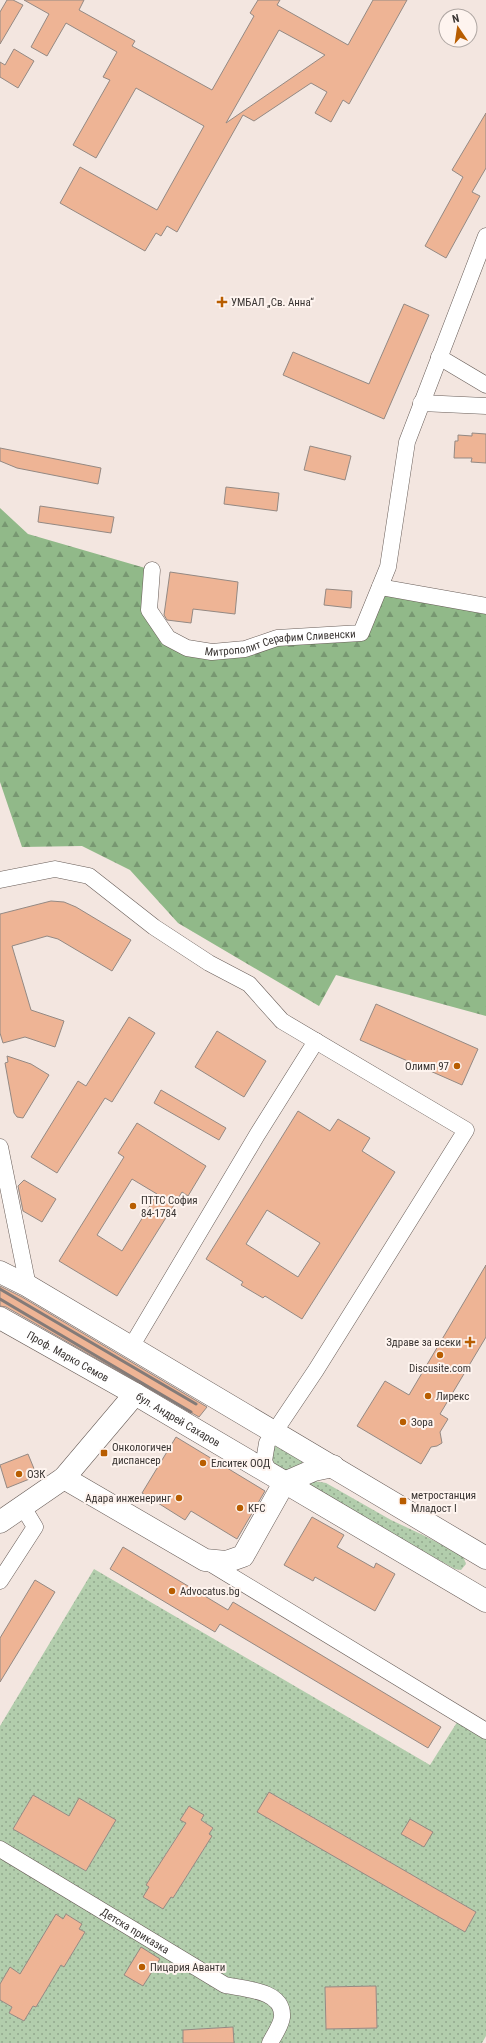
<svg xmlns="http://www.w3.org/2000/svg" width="486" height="2043" font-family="'Roboto Condensed',sans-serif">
<defs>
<pattern id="grass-dots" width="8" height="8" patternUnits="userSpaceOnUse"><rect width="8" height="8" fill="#b2cdac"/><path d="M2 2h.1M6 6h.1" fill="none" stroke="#92a78d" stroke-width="1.8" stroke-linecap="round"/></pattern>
<pattern id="forest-firs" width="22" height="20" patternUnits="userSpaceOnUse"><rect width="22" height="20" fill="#91b989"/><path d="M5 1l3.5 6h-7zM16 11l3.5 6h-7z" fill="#779771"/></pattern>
</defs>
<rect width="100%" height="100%" fill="#f3e6e0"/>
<path fill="url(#grass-dots)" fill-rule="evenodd" d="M 272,1444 L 302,1461 L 302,1464 L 285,1473 L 272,1467 Z
M 309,1480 L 326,1483 L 391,1520 L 425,1536 L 463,1556 L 466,1564 L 461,1570 L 455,1569 L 300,1483 Z
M 94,1569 L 430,1765 L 461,1716 L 486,1731 L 486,2036 L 482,2043 L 234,2043 L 232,2027 L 183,2030 L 183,2043 L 0,2043 L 0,2000 L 12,2007 L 9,2013 L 24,2021 L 33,2006 L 36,2007 L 49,1985 L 57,1963 L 64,1967 L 85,1932 L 79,1929 L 82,1924 L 66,1914 L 63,1919 L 56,1915 L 30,1958 L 24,1976 L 10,1968 L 0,1984 L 0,1726 ZM 269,1792 L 476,1912 L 465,1932 L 258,1812 ZM 33,1795 L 69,1816 L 79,1799 L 116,1820 L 86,1871 L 13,1829 ZM 189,1806 L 201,1820 L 213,1828 L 209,1834 L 212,1836 L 173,1898 L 146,1885 L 178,1835 L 188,1824 L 181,1819 ZM 376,1986 L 377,2028 L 326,2029 L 325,1987 Z"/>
<path fill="url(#forest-firs)" d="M 0,508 L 28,534 L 152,570 L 149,610 L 187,648 L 361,633 L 380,587 L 486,606 L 486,1016 L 336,975 L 319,1006 L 178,923 L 130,870 L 82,846 L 22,847 L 0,782 Z"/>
<path fill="#eeb495" stroke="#948983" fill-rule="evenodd" d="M 7,0 L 13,0 L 23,5 L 0,44 L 0,12 Z
M 24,0 L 84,0 L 79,10 L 135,41 L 132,46 L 212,90 L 254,16 L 250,13 L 258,0 L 280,0 L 277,5 L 348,45 L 373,0 L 407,0 L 349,104 L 343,100 L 331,122 L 315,113 L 327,92 L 311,83 L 254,121 L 243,115 L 177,232 L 167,226 L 161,236 L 156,233 L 145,251 L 60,203 L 80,167 L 157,210 L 204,126 L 136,88 L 96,158 L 73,145 L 110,80 L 103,77 L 117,52 L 66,23 L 47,56 L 31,47 L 49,14 ZM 279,30 L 325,55 L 226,123 Z
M 14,49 L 34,61 L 18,88 L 0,77 L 0,62 L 5,65 Z
M 486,113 L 486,168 L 472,192 L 480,196 L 446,258 L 425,246 L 463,177 L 452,170 Z
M 404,304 L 429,315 L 384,419 L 283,375 L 293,352 L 369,384 Z
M 472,433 L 486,434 L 486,463 L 471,462 L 472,458 L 454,458 L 455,441 L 458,441 L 458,435 L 472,436 Z
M 310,446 L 351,456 L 345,480 L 304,470 Z
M 0,448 L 101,468 L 98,484 L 17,468 L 0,461 Z
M 226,487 L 279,493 L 277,511 L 224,504 Z
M 40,506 L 114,517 L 111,533 L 38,522 Z
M 170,572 L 238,582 L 235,614 L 193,609 L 191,623 L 167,620 L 164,615 Z
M 326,589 L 352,591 L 351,608 L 324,605 Z
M 51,901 L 64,902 L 76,907 L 131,940 L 112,971 L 58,939 L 47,936 L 12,946 L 31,1010 L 64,1021 L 55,1047 L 25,1037 L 3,1043 L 0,1033 L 0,914 Z
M 376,1004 L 478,1049 L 462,1085 L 360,1040 Z
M 129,1017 L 155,1033 L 112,1102 L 105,1098 L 57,1173 L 31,1157 L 78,1081 L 86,1086 Z
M 217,1031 L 266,1061 L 244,1097 L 195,1067 Z
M 7,1056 L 31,1064 L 49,1075 L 23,1118 L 17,1117 L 14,1113 L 5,1063 L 8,1062 Z
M 161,1090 L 226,1128 L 219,1140 L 154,1103 Z
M 298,1111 L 330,1131 L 338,1119 L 370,1138 L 362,1151 L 395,1172 L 302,1319 L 265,1296 L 263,1298 L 241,1285 L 243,1282 L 206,1259 ZM 267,1210 L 320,1243 L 298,1277 L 246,1244 Z
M 137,1123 L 206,1166 L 188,1196 L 182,1192 L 117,1296 L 59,1261 L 124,1157 L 118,1153 ZM 132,1179 L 157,1194 L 122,1251 L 97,1235 Z
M 24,1180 L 56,1199 L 42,1222 L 23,1211 L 18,1186 Z
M 486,1265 L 486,1337 L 440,1414 L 448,1419 L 440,1432 L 442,1443 L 437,1446 L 431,1447 L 421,1464 L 357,1426 L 385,1381 L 409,1395 Z
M 0,1286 L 22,1297 L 207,1407 L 199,1417 L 6,1307 L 0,1306 Z
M 176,1437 L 265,1491 L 237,1539 L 191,1511 L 185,1520 L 142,1493 Z
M 28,1454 L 37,1476 L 7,1488 L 0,1465 Z
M 312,1517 L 344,1535 L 337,1547 L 374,1568 L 376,1563 L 395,1574 L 375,1611 L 315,1577 L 313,1581 L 284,1565 Z
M 123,1547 L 228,1610 L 233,1602 L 441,1727 L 428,1748 L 220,1624 L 215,1632 L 110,1569 Z
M 35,1580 L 55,1592 L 0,1682 L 0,1638 Z
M 269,1792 L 476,1912 L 465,1932 L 257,1812 Z
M 33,1795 L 69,1816 L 79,1798 L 116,1820 L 86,1871 L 13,1829 Z
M 189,1806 L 204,1815 L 201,1820 L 213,1828 L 209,1834 L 212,1836 L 173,1898 L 171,1897 L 163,1909 L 143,1897 L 149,1887 L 146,1885 L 186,1823 L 180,1820 Z
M 410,1819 L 433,1832 L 424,1847 L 401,1834 Z
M 56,1914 L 63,1919 L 66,1914 L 82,1924 L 79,1929 L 85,1932 L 64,1967 L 61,1965 L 36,2007 L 33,2006 L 24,2021 L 9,2013 L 12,2007 L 0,2000 L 0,1984 L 10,1967 L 20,1974 Z
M 141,1947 L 160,1959 L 143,1986 L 124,1975 Z
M 376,1986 L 377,2028 L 326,2029 L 325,1987 Z
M 233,2027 L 234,2043 L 183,2043 L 183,2030 Z"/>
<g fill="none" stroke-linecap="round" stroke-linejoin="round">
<defs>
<g id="street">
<path d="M 439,357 L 486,385"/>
<path d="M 421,403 L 486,406"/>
<path id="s1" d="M 152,570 L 149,610 L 168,638 L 187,648 L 212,652 L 245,649 L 277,638 L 361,633 L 388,567 L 407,442 L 486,236"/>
<path d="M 380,587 L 486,606"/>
<path d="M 0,880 L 55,869 L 89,876 L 154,927 L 209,963 L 249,984 L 282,1021 L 466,1130 L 316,1370 L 267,1443 L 264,1461 L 271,1477"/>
<path d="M 0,1147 L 28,1286"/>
<path d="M 131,1347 L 257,1135 L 316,1041"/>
<path d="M 208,1562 L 486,1731"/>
<path d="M 0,1581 L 35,1527 L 23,1507"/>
<path id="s2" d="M 0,1849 L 225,1985 C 244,1989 284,1990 282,2017 C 281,2026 274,2035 270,2043"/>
</g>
<g id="secondary">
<path d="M 0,1272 L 28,1286 L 486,1558"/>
<path id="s3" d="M 0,1318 L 135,1394 L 486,1601"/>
<path d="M 64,1478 L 205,1560 L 226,1562 L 243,1556 L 284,1483 L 314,1470 L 333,1466"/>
<path d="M 0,1522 L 64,1478 L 135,1394"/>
</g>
</defs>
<use href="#street" stroke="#685d58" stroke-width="17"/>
<use href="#secondary" stroke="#685d58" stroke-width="23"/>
<use href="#street" stroke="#fff" stroke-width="16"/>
<use href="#secondary" stroke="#fff" stroke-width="22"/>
<path stroke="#847b78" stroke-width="3" d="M 0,1289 L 196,1404
M 0,1299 L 191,1412"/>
</g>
<g fill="#b85d00" stroke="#fef4ef" stroke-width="1.5">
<path d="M220 296h4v4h4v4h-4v4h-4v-4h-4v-4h4z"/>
<circle cx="457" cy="1066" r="4"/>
<circle cx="133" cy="1206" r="4"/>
<path d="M468 1336h4v4h4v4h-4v4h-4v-4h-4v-4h4z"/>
<circle cx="440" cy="1355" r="4"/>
<circle cx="428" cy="1396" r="4"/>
<circle cx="403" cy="1422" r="4"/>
<rect x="100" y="1449" width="8" height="8" rx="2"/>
<circle cx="203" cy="1463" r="4"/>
<circle cx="19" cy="1474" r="4"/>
<circle cx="179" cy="1498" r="4"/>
<rect x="399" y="1497" width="8" height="8" rx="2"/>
<circle cx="240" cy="1508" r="4"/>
<circle cx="172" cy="1591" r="4"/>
<circle cx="142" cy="1967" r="4"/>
</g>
<g text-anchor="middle" stroke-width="4" stroke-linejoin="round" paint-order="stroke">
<g font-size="11" fill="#393432" stroke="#fef4ef" text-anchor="start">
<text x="231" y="306">УМБАЛ „Св. Анна“</text>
<text x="449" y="1070" text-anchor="end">Олимп 97</text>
<text x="141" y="1204">ПТТС София<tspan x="141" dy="13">84-1784</tspan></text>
<text x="461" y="1346" text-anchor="end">Здраве за всеки</text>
<text x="440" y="1372" text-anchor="middle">Discusite.com</text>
<text x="436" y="1400">Лирекс</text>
<text x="411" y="1426">Зора</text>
<text x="112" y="1451">Онкологичен<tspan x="112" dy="13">диспансер</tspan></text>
<text x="211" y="1467">Елситек ООД</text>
<text x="27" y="1478">ОЗК</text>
<text x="411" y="1499">метростанция<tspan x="411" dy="13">Младост I</tspan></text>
<text x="171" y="1502" text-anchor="end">Адара инженеринг</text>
<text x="248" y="1512">KFC</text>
<text x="180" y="1595">Advocatus.bg</text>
<text x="150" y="1971">Пицария Аванти</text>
</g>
<g font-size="11" fill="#393432" stroke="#fef4ef">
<text dy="4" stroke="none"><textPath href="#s1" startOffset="190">Митрополит Серафим Сливенски</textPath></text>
<text dy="4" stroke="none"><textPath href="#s3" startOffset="78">Проф. Марко Семов</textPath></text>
<text dy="4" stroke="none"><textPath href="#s3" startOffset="205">бул. Андрей Сахаров</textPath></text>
<text dy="4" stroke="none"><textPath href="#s2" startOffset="158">Детска приказка</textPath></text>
</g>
</g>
<g transform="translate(458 28) rotate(347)"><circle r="19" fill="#fef4ef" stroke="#afa7a3"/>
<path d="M0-3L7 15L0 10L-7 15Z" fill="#b85d00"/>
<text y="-6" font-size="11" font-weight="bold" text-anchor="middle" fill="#393432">N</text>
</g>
</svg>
